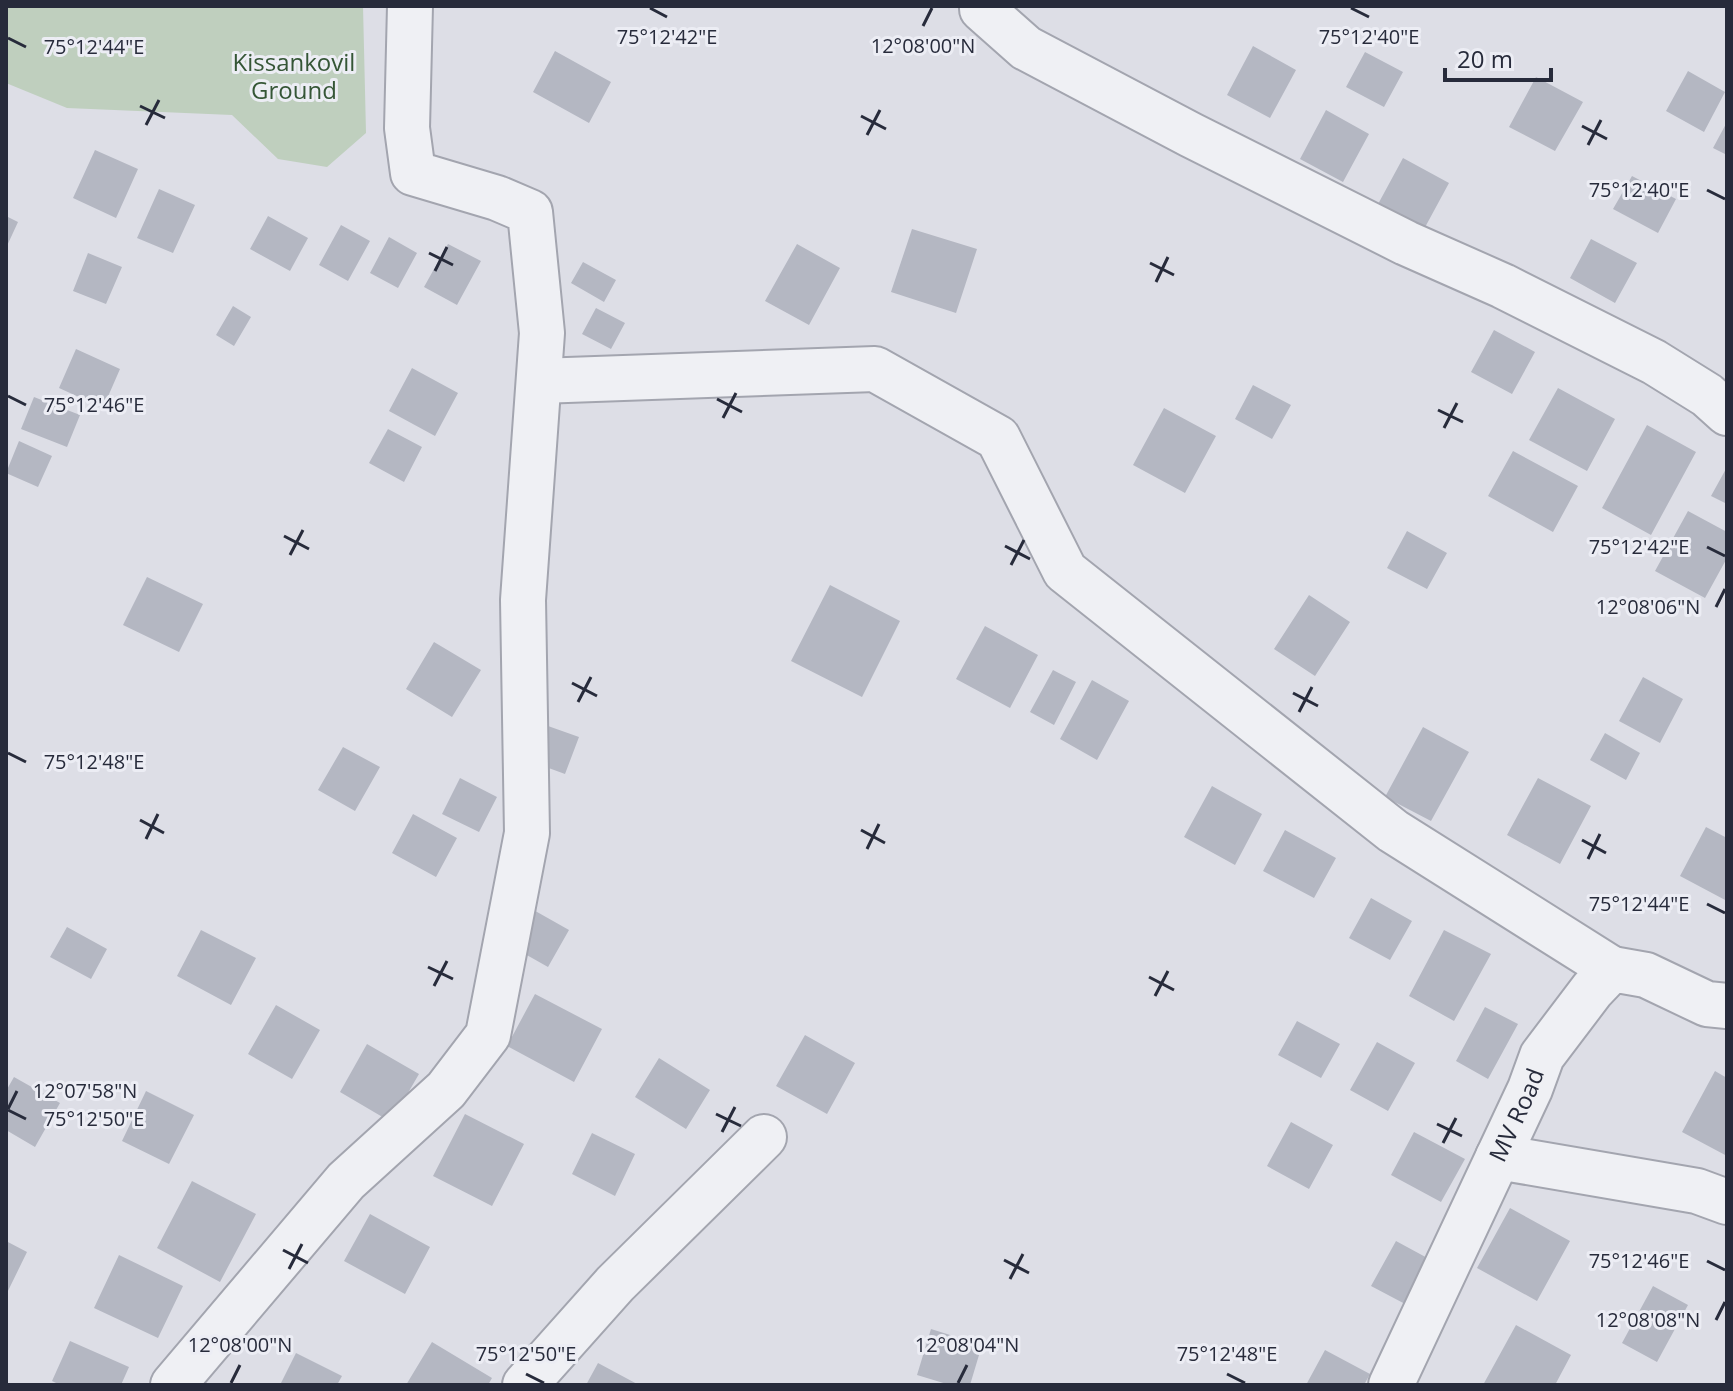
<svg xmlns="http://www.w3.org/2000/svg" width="1733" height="1391" font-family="'Open Sans',sans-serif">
<rect width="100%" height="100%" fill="#dddee6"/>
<path fill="#bfcfbe" d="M 6,6 L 363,6 L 366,133 L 327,167 L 278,159 L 232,115 L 67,108 L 6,83 Z"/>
<path fill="#b4b7c2" d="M 1253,46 L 1296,70 L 1270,118 L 1227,95 Z
M 555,51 L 611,82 L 589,123 L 533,92 Z
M 1365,52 L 1403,72 L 1384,107 L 1346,87 Z
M 1688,71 L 1725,92 L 1704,132 L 1666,111 Z
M 1536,77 L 1583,102 L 1555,151 L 1509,127 Z
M 1326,110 L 1369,134 L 1343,182 L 1300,159 Z
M 1727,122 L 1727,155 L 1713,148 Z
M 95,150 L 138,169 L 116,218 L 73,198 Z
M 1403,158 L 1449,183 L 1423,231 L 1377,206 Z
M 1632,176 L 1676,199 L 1658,233 L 1613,209 Z
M 159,189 L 195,205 L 173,253 L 137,238 Z
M 6,216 L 18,222 L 6,248 Z
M 268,216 L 308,238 L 290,271 L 250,249 Z
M 341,225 L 370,241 L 348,281 L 319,265 Z
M 912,229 L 977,249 L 956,313 L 891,292 Z
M 389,237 L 417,253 L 398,288 L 370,273 Z
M 1591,239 L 1637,263 L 1615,303 L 1570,278 Z
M 448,244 L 481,261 L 457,305 L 424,287 Z
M 797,244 L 840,268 L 809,325 L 765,301 Z
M 88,253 L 122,267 L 106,304 L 73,291 Z
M 583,262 L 616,280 L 604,302 L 571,283 Z
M 233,306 L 251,317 L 234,346 L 216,335 Z
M 596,308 L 625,323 L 611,349 L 582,334 Z
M 1494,330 L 1535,352 L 1512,394 L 1471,372 Z
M 76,349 L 120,369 L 103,408 L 59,388 Z
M 412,368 L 458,393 L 435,436 L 389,411 Z
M 1253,385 L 1291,405 L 1272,439 L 1235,419 Z
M 1558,388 L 1615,419 L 1587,471 L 1529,440 Z
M 34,397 L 80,415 L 67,447 L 21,429 Z
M 1164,408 L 1216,436 L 1185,493 L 1133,465 Z
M 1647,425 L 1696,452 L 1651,535 L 1602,508 Z
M 388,429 L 422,447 L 404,482 L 369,463 Z
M 19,441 L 52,456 L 38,487 L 6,473 Z
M 1513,451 L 1578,486 L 1553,532 L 1488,496 Z
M 1727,467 L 1727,504 L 1711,496 Z
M 1688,511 L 1727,532 L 1727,558 L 1705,598 L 1655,571 Z
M 1407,531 L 1447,553 L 1427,589 L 1387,568 Z
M 147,577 L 203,604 L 179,652 L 123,625 Z
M 830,585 L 900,621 L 862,697 L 791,661 Z
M 1309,595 L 1350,622 L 1315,676 L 1274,649 Z
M 985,626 L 1038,655 L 1010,708 L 956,679 Z
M 434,642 L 481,670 L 452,717 L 406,689 Z
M 1053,670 L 1076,682 L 1054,725 L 1030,712 Z
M 1643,677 L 1683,699 L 1660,743 L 1619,721 Z
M 1092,680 L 1129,701 L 1097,760 L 1060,739 Z
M 548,726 L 579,737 L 565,774 L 535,763 Z
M 1423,727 L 1469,752 L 1431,821 L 1385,797 Z
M 1605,733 L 1640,753 L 1626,780 L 1590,760 Z
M 343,747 L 380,767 L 355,811 L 318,790 Z
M 460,778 L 497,797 L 479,832 L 442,814 Z
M 1538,778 L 1591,806 L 1560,864 L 1507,835 Z
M 1212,786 L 1262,814 L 1235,865 L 1184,837 Z
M 413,814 L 457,838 L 436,877 L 392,853 Z
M 1706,827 L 1727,838 L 1727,901 L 1680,876 Z
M 1285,830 L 1336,858 L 1314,898 L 1263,871 Z
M 1371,898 L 1412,921 L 1390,960 L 1349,938 Z
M 530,908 L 569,930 L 548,967 L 509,945 Z
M 67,927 L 107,949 L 91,979 L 50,957 Z
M 201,930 L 256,958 L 231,1005 L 177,976 Z
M 1444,930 L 1491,954 L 1454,1021 L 1409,996 Z
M 535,994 L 602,1029 L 574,1082 L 507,1046 Z
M 276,1005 L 320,1030 L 292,1079 L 248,1054 Z
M 1485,1007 L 1518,1024 L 1488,1079 L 1456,1061 Z
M 1297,1021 L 1340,1044 L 1321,1078 L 1278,1055 Z
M 805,1035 L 855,1063 L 827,1114 L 776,1086 Z
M 1377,1042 L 1415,1063 L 1388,1111 L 1350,1090 Z
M 367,1044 L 419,1074 L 391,1122 L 340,1092 Z
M 659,1058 L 710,1090 L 686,1129 L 635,1097 Z
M 1715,1071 L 1727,1078 L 1727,1156 L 1682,1132 Z
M 14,1077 L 60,1103 L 35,1147 L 6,1130 L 6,1091 Z
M 146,1091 L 194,1115 L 169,1164 L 122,1141 Z
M 465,1114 L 524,1144 L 492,1206 L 433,1176 Z
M 1291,1122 L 1333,1145 L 1309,1189 L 1267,1166 Z
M 1414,1132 L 1465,1159 L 1441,1202 L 1391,1175 Z
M 592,1133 L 635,1154 L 615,1196 L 572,1174 Z
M 192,1181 L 256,1214 L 220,1282 L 157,1248 Z
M 1510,1208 L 1570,1241 L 1537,1301 L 1477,1268 Z
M 370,1214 L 430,1247 L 405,1294 L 344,1261 Z
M 6,1241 L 27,1252 L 6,1295 Z
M 1396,1241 L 1431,1260 L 1407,1305 L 1371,1286 Z
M 119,1255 L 183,1286 L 158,1338 L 94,1308 Z
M 1653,1286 L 1688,1305 L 1657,1362 L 1622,1343 Z
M 1516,1325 L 1571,1355 L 1555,1385 L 1483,1385 Z
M 931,1329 L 982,1345 L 970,1385 L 950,1385 L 917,1375 Z
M 70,1341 L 129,1367 L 121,1385 L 60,1385 L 52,1381 Z
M 432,1342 L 492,1378 L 488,1385 L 406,1385 Z
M 1325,1350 L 1370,1374 L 1364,1385 L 1306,1385 Z
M 296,1353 L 342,1376 L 337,1385 L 280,1385 Z
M 598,1363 L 639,1385 L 586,1385 Z"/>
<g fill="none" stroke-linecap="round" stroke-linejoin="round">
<defs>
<g id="minor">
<path d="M 982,6 L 982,9 L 1026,48 L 1191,135 L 1406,243 L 1503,286 L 1654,362 L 1707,395 L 1727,413"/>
<path d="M 539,381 L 875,369 L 998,438 L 1065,571 L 1393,831 L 1612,969"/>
<path d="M 1498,1157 L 1697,1191 L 1727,1202"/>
<path d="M 173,1385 L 346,1181 L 446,1090 L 488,1035 L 527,833 L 523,600 L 542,333 L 530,212 L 497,198 L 413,173 L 407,128 L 410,6"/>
<path d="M 525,1385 L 615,1284 L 764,1137"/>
<path id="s1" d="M 1391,1385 L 1530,1089 L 1542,1056 L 1592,990 L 1612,969 L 1646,975 L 1707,1004 L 1727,1006"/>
</g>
</defs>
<use href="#minor" stroke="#a3a5af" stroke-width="48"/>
<use href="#minor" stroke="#eff0f4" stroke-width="44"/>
</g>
<path fill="none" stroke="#272b3b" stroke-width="3" d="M 650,8 L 667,17M 1351,8 L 1369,17M 923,26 L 932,8M 8,38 L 26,47M 140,106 L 165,118M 861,116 L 886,129M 146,125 L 159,100M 1582,126 L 1607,139M 867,135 L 880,110M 1588,145 L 1601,120M 1707,190 L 1725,199M 429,253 L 453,265M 1150,263 L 1174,275M 435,271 L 447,247M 1156,282 L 1168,257M 8,396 L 26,405M 717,399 L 742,412M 1438,410 L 1463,422M 723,418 L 736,393M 1444,428 L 1457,403M 284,536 L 309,549M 1005,546 L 1030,559M 1707,547 L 1725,556M 290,555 L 303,530M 1011,565 L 1024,540M 1716,607 L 1725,589M 572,683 L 597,696M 1293,693 L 1318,706M 578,702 L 591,677M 1299,712 L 1312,687M 8,753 L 26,762M 140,820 L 164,833M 861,830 L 885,843M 146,839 L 158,814M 1582,840 L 1606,853M 867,849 L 879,824M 1588,859 L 1600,834M 1707,904 L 1725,913M 428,967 L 453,979M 1149,977 L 1174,990M 434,986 L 447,961M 1155,996 L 1168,971M 8,1109 L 17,1091M 8,1110 L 26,1119M 716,1114 L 741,1126M 1437,1124 L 1462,1136M 722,1132 L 735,1107M 1443,1143 L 1456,1118M 283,1250 L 308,1263M 1004,1260 L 1029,1273M 1707,1261 L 1725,1270M 289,1269 L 302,1244M 1010,1279 L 1023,1254M 1716,1320 L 1725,1302M 526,1374 L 544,1383M 1227,1374 L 1245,1383M 231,1383 L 240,1365M 958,1383 L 967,1365"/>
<g text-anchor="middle" stroke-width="6" stroke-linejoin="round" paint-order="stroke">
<g font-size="24" fill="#355636" stroke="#ecedf4">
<text x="294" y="71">Kissankovil<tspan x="294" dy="28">Ground</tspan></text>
</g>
<g font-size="24" fill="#272b3b" stroke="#ecedf4">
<text dy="8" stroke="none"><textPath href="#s1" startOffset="298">MV Road</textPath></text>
</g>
</g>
<g font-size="20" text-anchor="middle" fill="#272b3b" stroke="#ecedf4" stroke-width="6" stroke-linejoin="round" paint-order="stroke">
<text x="667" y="44">75°12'42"E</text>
<text x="1369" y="44">75°12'40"E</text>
<text x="923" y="53">12°08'00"N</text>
<text x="94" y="54">75°12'44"E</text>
<text x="1639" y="197">75°12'40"E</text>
<text x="94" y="412">75°12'46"E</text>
<text x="1639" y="554">75°12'42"E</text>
<text x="1648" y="614">12°08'06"N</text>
<text x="94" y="769">75°12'48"E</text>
<text x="1639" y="911">75°12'44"E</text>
<text x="85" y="1098">12°07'58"N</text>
<text x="94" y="1126">75°12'50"E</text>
<text x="1639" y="1268">75°12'46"E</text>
<text x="1648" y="1327">12°08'08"N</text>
<text x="240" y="1352">12°08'00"N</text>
<text x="967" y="1352">12°08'04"N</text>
<text x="526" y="1361">75°12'50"E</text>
<text x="1227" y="1361">75°12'48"E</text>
</g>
<rect width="1733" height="1391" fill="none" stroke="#272b3b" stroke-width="16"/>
<path d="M1445 68v12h106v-12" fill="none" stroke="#272b3b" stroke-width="4"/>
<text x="1457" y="68" font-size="24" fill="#272b3b" stroke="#ecedf4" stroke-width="6" paint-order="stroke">20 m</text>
</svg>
